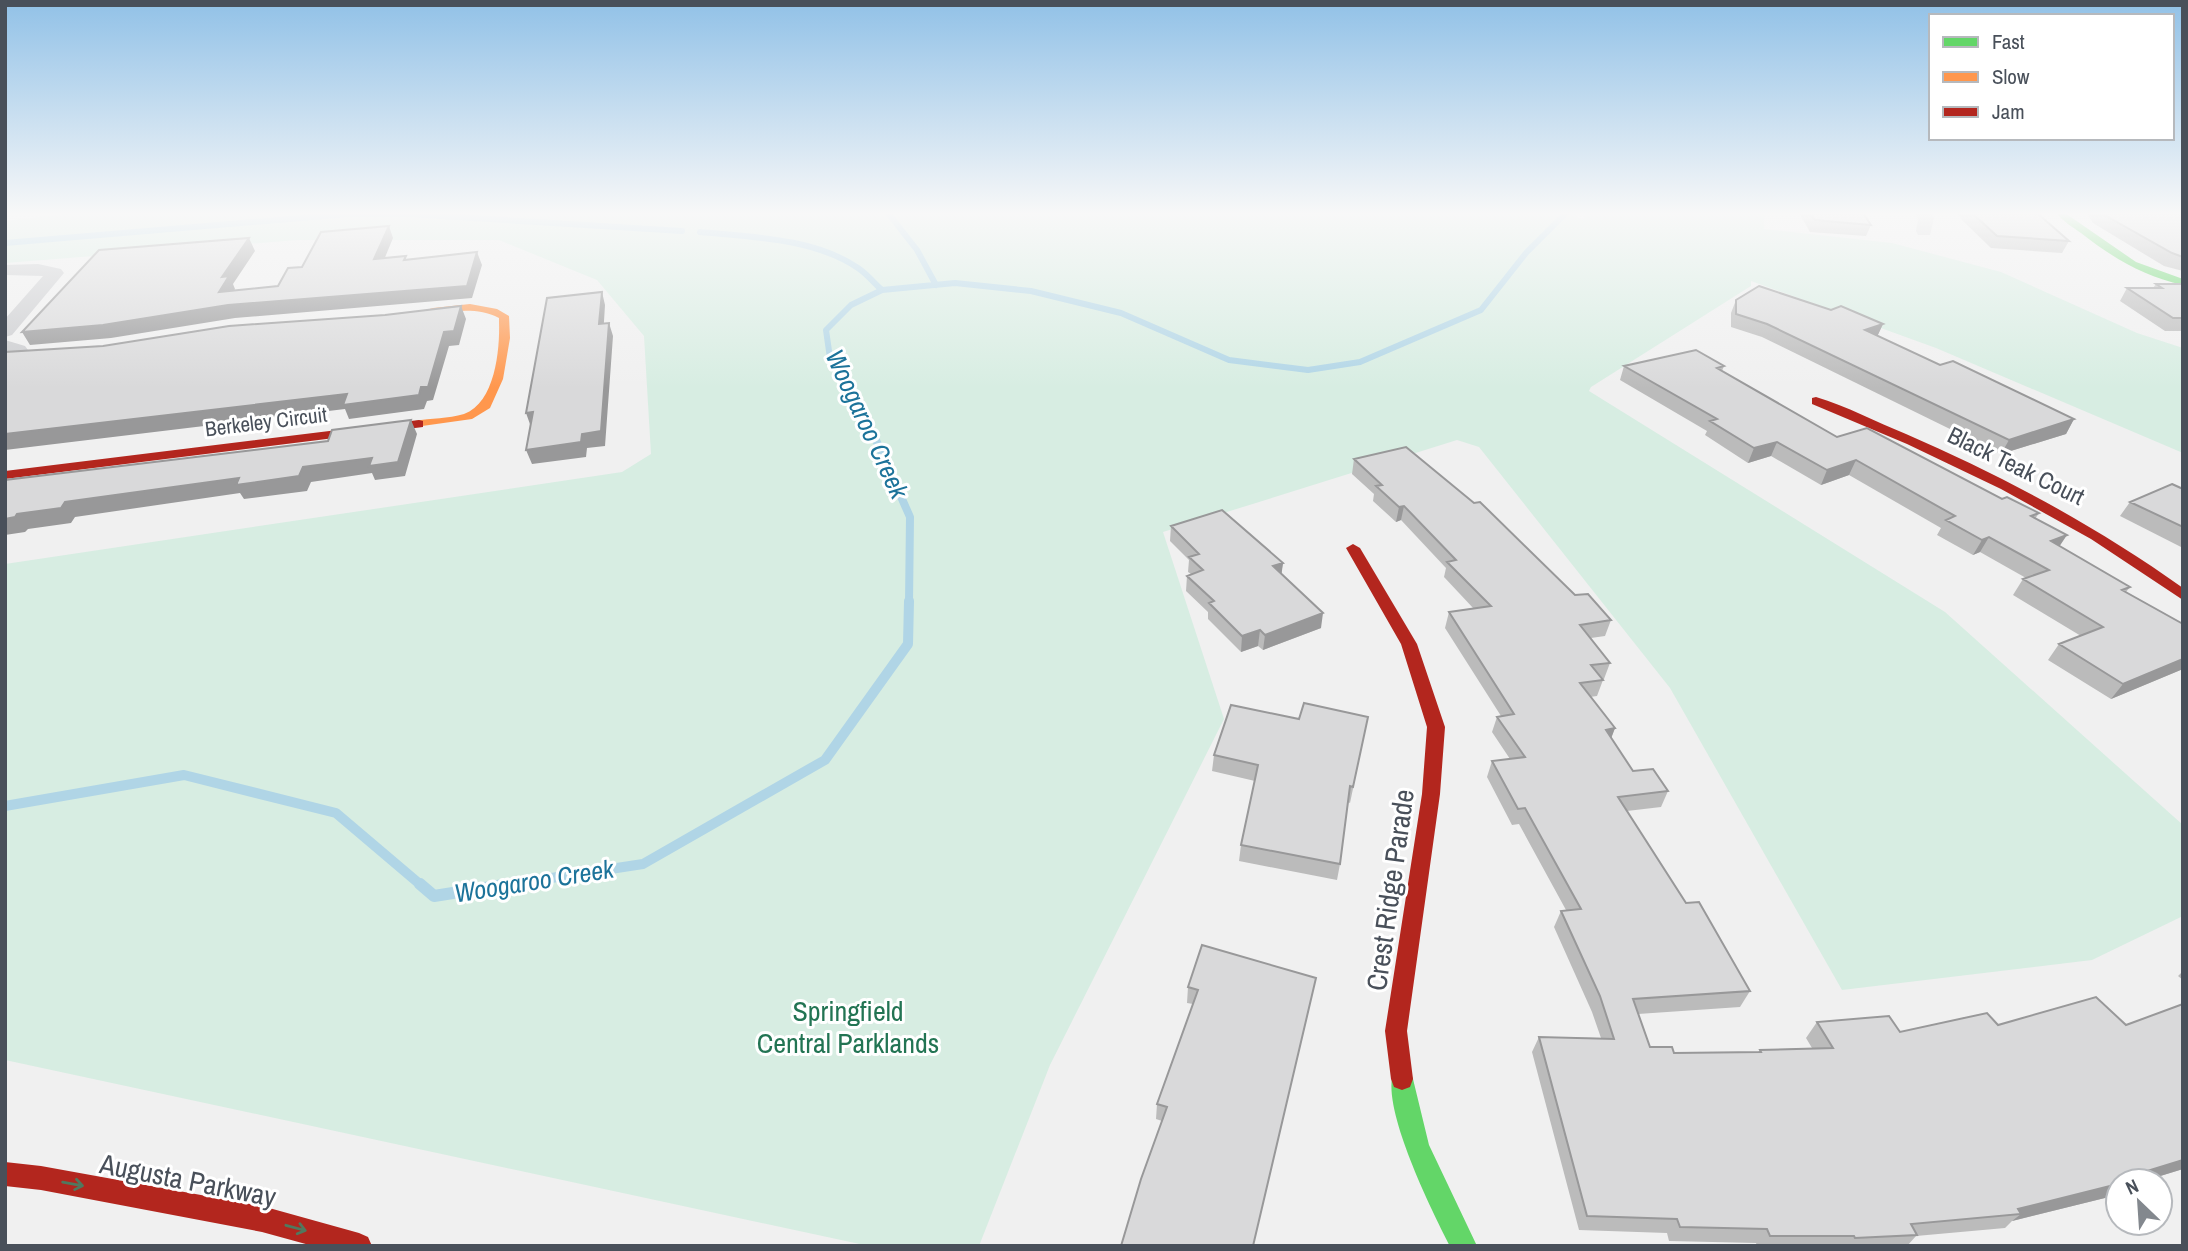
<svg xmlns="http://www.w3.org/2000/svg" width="2188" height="1251" font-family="'Archivo Narrow',sans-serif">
<rect width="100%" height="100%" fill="#f0f0f0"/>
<path fill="#d7ede2" d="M 72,213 L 1573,213 L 1582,220 L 1588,213 L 1764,213 L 1764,229 L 1892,243 L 2001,272 L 2137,333 L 2183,348 L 2183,453 L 1936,348 L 1751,281 L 1751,286 L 1591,387 L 1589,391 L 1945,612 L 2183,825 L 2183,916 L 2092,960 L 1842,990 L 1670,688 L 1479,447 L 1457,440 L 1163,532 L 1224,719 L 1050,1065 L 979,1246 L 869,1246 L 5,1060 L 5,564 L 622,472 L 651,454 L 644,336 L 597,280 L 499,240 L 298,240 L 5,263 L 5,221 Z"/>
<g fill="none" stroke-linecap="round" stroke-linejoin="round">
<path stroke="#b0d5e6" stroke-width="6" d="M 888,213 L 917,250 L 936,285
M 700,232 C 751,237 814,238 858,268 C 867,274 874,283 882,290
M 5,243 L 349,214 L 408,214 L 682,231
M 846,383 L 830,358 L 826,330 L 851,305 L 882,290 L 955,283 L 1031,291 L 1121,313 L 1229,360 L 1308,370 L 1360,362 L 1481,310 L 1526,253 L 1566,213"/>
<path stroke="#b0d5e6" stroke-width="8" d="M 845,382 L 864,413 L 910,517 L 909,603"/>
<path stroke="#b0d5e6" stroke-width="10" d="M 5,806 L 184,775 L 336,813 L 422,886
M 499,886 L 643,864 L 825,760 L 908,644 L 909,601"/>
<path stroke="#b0d5e6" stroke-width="12" d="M 420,884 L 434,896 L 510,884"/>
<path fill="#cacbce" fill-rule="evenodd" d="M 1914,213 L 1932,214 L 1934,218 L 1930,235 L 1918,235 L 1916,231 L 1918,218 Z
M 38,264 L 61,269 L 64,273 L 12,335 L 5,337 L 5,319 L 43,276 L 5,275 L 5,265 Z
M 5,340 L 25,346 L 28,350 L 22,360 L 5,369 Z"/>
<path fill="#63d668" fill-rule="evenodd" d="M 2056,213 L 2065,213 L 2136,262 L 2183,279 L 2183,285 C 2143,276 2113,258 2081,233 C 2072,227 2062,220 2056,213 Z
M 1402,1068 L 1410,1071 L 1413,1079 L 1429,1145 L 1477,1246 L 1450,1246 C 1433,1213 1379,1105 1394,1071 Z"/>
<path fill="#ff974d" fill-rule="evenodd" d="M 470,304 L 497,309 L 509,316 L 510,338 L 503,379 L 490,408 L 472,419 L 415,427 L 415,421 C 431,418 448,419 464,414 C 495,403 500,350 499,322 L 499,318 C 471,304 439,314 410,319 L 405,316 L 433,308 Z"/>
<path fill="#b3261e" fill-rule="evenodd" d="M 1816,397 C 1847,406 1876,422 1906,434 C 2003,476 2096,526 2183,588 L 2183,600 L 2091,539 L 2001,489 L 1907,444 L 1812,404 L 1812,398 Z
M 419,420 L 423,421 L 423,427 L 5,479 L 5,471 Z
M 1353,544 L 1360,548 L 1417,644 L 1445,727 L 1440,794 L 1407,1031 L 1413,1079 L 1410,1087 L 1402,1090 L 1394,1087 L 1391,1079 L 1385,1031 L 1422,794 L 1427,727 L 1401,644 L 1346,548 Z
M 5,1162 L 41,1166 L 262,1206 L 359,1233 L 368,1237 L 372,1246 L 313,1246 L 262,1232 L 41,1190 L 5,1186 Z"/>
</g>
<path fill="#bbb" d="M 1799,213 L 1863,213 L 1871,225 L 1866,236 L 1810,232 Z
M 1957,213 L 2037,213 L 2069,241 L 2062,253 L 1991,248 L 1961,219 Z
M 2087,213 L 2183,213 L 2183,271 L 2164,266 L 2093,223 Z
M 2156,284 L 2183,284 L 2183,331 L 2165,331 L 2120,301 L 2127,288 L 2153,288 Z
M 1736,300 L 1831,310 L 1883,324 L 1877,336 L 1940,365 L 2074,419 L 2066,434 L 2001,454 L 1762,337 L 1731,327 L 1731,313 Z
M 1624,366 L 1724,366 L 1722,371 L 1837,437 L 2039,513 L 2035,519 L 2059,546 L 2130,587 L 2126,592 L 2183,624 L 2183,669 L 2111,699 L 2048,660 L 2059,644 L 2081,636 L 2013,595 L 2023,579 L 2026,578 L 1980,552 L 1973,555 L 1937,535 L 1941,528 L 1849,475 L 1821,485 L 1771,456 L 1748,463 L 1705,435 L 1707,431 L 1620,380 Z
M 1354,459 L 1575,595 L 1611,620 L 1605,636 L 1591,638 L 1610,663 L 1604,679 L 1602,679 L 1603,680 L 1597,696 L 1590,697 L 1615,728 L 1611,738 L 1633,771 L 1668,791 L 1661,807 L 1627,811 L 1686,903 L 1750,991 L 1740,1007 L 1638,1014 L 1650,1047 L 1674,1053 L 1758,1052 L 1760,1050 L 1812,1048 L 1806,1038 L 1817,1022 L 1900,1032 L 1998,1025 L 2126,1025 L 2183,1004 L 2183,1169 L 2144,1181 L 2118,1181 L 2118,1194 L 2117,1195 L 2012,1221 L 2005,1228 L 1916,1236 L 1907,1246 L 1757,1246 L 1756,1243 L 1669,1241 L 1667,1233 L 1579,1230 L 1532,1052 L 1539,1037 L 1601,1038 L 1592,1012 L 1554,927 L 1561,911 L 1566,910 L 1519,824 L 1512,825 L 1487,777 L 1492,761 L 1510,759 L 1492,732 L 1497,717 L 1501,716 L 1445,628 L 1449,612 L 1474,609 L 1444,577 L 1446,568 L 1401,520 L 1396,522 L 1373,501 L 1374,494 L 1352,474 Z
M 2183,489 L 2183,548 L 2120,516 L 2130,502 Z
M 1171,526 L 1283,563 L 1281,574 L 1321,628 L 1263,650 L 1258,646 L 1241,652 L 1208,619 L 1208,612 L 1186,591 L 1187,576 L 1191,574 L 1188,572 L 1189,560 L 1170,541 Z
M 1368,717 L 1350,803 L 1348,802 L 1340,864 L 1337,880 L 1239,861 L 1241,845 L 1255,781 L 1212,771 L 1214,755 L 1299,719 Z
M 2183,971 L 2183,980 L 2178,976 Z
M 1316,978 L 1162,1121 L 1156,1119 L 1157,1104 L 1193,1004 L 1187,1003 L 1188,987 Z"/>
<path fill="#989899" d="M 389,226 L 393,238 L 379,272 L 374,259 Z
M 249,238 L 255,251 L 233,284 L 235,289 L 226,305 L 219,292 L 222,277 Z
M 477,252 L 482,265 L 472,298 L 235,318 L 111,338 L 30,345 L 22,332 Z
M 602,292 L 605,305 L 603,337 L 599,324 Z
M 461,306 L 466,319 L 459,345 L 449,346 L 433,400 L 427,401 L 424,409 L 349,419 L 345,409 L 5,450 L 5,434 L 347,394 L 421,387 L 444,332 Z
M 609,323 L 613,336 L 605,446 L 587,448 L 586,457 L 532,464 L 526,450 L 582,434 Z
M 1883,324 L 1877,337 L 1865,330 Z
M 533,412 L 531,427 L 526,413 Z
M 2074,419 L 2066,434 L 2001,454 L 2009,440 Z
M 411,420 L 417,434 L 405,476 L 375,480 L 372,473 L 311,482 L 307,491 L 244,499 L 240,493 L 75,517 L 71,523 L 28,529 L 25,532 L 5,535 L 5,519 L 17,514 L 65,502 L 239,478 L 303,467 Z
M 1777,442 L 1771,456 L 1748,463 L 1754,448 Z
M 1856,460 L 1849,475 L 1821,485 L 1827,470 Z
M 1404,506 L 1401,520 L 1396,522 L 1399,507 Z
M 2067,535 L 2057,550 L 2051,541 Z
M 1989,537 L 1980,552 L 1973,555 L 1982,540 Z
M 1283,563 L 1281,578 L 1273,566 Z
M 1323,613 L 1321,628 L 1263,650 L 1265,635 Z
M 1260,630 L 1258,646 L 1241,652 L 1242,636 Z
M 2183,659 L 2183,669 L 2111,699 L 2123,684 Z
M 1615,728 L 1609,744 L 1606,730 Z
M 2183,1160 L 2183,1169 L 2144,1181 L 2125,1181 L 2131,1176 Z
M 2118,1184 L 2118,1194 L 2117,1195 L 2012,1221 L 2021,1214 L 2018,1209 Z"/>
<path fill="#d9d9da" stroke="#989899" stroke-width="2" d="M 1810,213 L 1863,213 L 1871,225 L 1815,220 Z
M 1972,213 L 2037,213 L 2069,241 L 1997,236 Z
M 2101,213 L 2183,213 L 2183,257 L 2172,253 Z
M 389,226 L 374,259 L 406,256 L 404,260 L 477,252 L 467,286 L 228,305 L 103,325 L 22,332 L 99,250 L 249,238 L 222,277 L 229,276 L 219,292 L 278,286 L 288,268 L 302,267 L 321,232 Z
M 2156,284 L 2183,284 L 2183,318 L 2173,318 L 2127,288 L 2162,288 Z
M 1759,286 L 1831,310 L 1841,306 L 1883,324 L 1865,330 L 1940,365 L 1953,361 L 2074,419 L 2009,440 L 1767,324 L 1736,314 L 1736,300 Z
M 602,292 L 599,324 L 609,323 L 601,431 L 582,434 L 581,442 L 526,450 L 533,412 L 526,413 L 547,298 Z
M 461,306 L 454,331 L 444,332 L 428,387 L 421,387 L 419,395 L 343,405 L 347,394 L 5,434 L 5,352 L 103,346 L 229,326 L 385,315 Z
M 1696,350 L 1724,366 L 1717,368 L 1837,437 L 1867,428 L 2002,499 L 2007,497 L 2039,513 L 2031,516 L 2067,535 L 2051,541 L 2130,587 L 2122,590 L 2183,624 L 2183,659 L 2123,684 L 2059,644 L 2103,627 L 2023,579 L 2049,570 L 1989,537 L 1982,540 L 1946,520 L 1955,516 L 1856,460 L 1827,470 L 1777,442 L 1754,448 L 1710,421 L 1717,419 L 1624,366 Z
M 411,420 L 398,462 L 369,466 L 372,458 L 303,467 L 299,476 L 236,485 L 239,478 L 65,502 L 61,508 L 17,514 L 15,517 L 5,519 L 5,480 L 328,441 L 332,430 Z
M 1406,447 L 1474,503 L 1480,502 L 1575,595 L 1588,594 L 1611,620 L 1580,625 L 1610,663 L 1591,665 L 1603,680 L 1580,683 L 1615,728 L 1606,730 L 1633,771 L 1653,769 L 1668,791 L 1618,797 L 1686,903 L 1699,902 L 1750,991 L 1633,999 L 1650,1047 L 1672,1047 L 1674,1053 L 1761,1052 L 1760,1050 L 1833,1048 L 1817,1022 L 1889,1016 L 1900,1032 L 1987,1013 L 1998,1025 L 2096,997 L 2126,1025 L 2183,1004 L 2183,1160 L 2131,1176 L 2135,1180 L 2118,1181 L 2118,1184 L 2018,1209 L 2021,1214 L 1911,1224 L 1917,1235 L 1855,1238 L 1854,1236 L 1770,1236 L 1767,1229 L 1680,1227 L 1677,1219 L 1587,1216 L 1539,1037 L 1614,1039 L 1600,996 L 1561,911 L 1581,909 L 1525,808 L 1518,809 L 1492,761 L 1525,757 L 1497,717 L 1514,714 L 1449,612 L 1491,606 L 1447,562 L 1456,560 L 1404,506 L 1399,507 L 1376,486 L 1382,485 L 1354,459 Z
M 2172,484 L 2183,489 L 2183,527 L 2130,502 Z
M 1222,510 L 1283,563 L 1273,566 L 1323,613 L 1265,635 L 1260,630 L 1242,636 L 1209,603 L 1214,601 L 1187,576 L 1203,570 L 1189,557 L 1199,554 L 1171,526 Z
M 1304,703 L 1368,717 L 1353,787 L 1350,786 L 1340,864 L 1241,845 L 1258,765 L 1214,755 L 1231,705 L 1299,719 Z
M 1202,945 L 1316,978 L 1253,1246 L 1121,1246 L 1141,1179 L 1167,1107 L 1157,1104 L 1198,990 L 1188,987 Z"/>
<defs><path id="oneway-shaft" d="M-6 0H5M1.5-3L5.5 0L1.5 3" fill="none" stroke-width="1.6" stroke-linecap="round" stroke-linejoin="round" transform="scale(1.75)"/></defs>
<g stroke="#51785e">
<use href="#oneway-shaft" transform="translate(73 1184) rotate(10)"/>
<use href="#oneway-shaft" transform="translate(296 1228) rotate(15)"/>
</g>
<linearGradient id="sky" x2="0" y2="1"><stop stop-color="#91c1e7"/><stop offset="0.55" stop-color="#f8f8f8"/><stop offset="1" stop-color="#f8f8f8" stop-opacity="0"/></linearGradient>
<rect width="2188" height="388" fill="url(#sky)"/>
<g text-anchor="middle" stroke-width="6" stroke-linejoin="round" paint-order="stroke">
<g font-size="21" fill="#49505a" stroke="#fff">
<text transform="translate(266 422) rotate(-7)" y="7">Berkeley Circuit</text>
</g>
<g font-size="24" fill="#49505a" stroke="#fff">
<text transform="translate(2016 466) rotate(26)" y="8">Black Teak Court</text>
</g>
<g font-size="26" font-style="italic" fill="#1c739a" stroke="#fff">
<text transform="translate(867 424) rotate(65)" y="9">Woogaroo Creek</text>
<text transform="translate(534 881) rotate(-9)" y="9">Woogaroo Creek</text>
</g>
<g font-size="28" fill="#49505a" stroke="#fff">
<text transform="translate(1390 890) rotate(-82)" y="10">Crest Ridge Parade</text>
<text transform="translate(188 1180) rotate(11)" y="10">Augusta Parkway</text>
</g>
<g font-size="28" fill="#227453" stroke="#fff">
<text x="848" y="1021">Springfield<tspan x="848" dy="32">Central Parklands</tspan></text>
</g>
</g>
<rect width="2188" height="1251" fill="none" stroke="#49505a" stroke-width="14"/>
<rect x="1929" y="14" width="245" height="126" fill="#ffffff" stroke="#b6b9bd" stroke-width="2"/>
<rect x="1943" y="37" width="35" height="10" fill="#63d668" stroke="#b6b9bd" stroke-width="2"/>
<text x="1992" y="49" font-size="21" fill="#49505a">Fast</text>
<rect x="1943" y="72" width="35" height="10" fill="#ff974d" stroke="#b6b9bd" stroke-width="2"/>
<text x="1992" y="84" font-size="21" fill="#49505a">Slow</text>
<rect x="1943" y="107" width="35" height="10" fill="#b3261e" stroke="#b6b9bd" stroke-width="2"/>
<text x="1992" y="119" font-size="21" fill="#49505a">Jam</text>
<g transform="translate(2139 1202) rotate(335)"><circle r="33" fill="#ffffff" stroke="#b6b9bd" stroke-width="2"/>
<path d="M0-5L12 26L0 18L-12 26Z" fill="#83888e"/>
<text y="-10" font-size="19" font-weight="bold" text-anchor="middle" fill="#49505a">N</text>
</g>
</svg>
